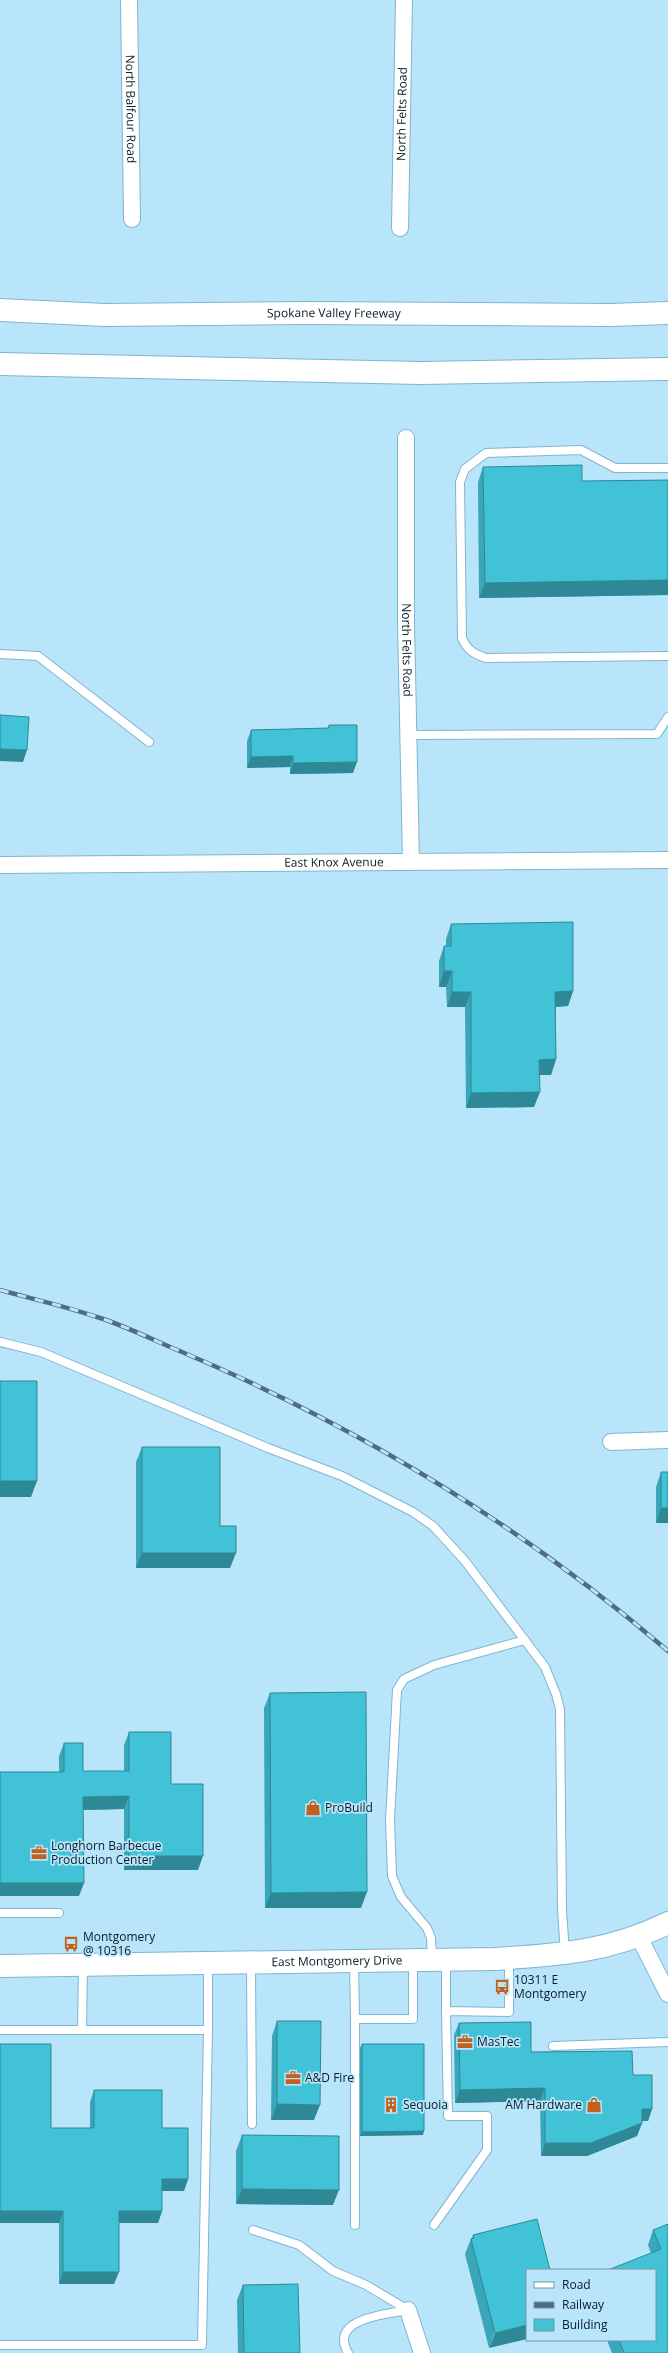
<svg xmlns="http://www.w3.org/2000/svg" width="668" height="2353" font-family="'Open Sans',sans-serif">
<rect width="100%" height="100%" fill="#b9e5fb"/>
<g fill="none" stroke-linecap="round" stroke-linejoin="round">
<defs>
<path id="service" d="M 668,468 L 615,468 L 581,450 L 486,453 L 465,469 L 460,482 L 462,638 C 467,650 474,654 486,658 L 668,656
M 0,654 L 38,656 L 149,742
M 408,735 L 657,734 L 668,717
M 0,1342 L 41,1352 L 268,1448 L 342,1476 L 413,1512 L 433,1526 L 465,1561 L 545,1667 L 556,1694 L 560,1709 L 562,1910 L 565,1953
M 0,1913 L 59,1913
M 432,1959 L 431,1938 L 427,1928 L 401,1897 L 392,1876 L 390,1820 L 397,1690 L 404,1679 L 434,1665 L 525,1640
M 446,1960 L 446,2011 L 509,2012 L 509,1958
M 354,1962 L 355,2019 L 413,2019 L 413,1961
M 251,1963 L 252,2124
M 355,2019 L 355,2225
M 0,2030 L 208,2030 L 208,1965
M 82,2030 L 83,1965
M 553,2046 L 668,2042
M 434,2225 L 487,2150 L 487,2116 L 448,2116 L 446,2011
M 253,2230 L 299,2245 L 333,2271 L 366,2285 L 408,2310
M 0,2345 L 202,2345 L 208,2030
M 348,2353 C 328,2318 388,2314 408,2310"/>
<g id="minor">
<path id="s1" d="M 129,0 L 132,219"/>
<path id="s2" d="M 400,228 L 404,0"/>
<path id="s3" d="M 406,438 L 406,623 L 411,862"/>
<path id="s4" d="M 0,865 L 668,860"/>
<path d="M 611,1442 L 668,1440"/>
<path d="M 639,1937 L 668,1994"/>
<path d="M 408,2310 L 422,2353"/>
</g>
<g id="secondary">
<path id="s5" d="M 0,1966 L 494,1959 C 558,1955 609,1952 668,1923"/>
</g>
<g id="motorway">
<path id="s6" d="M 0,310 L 105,315 L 305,313 L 611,315 L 668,313"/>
<path d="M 0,364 L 421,373 L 668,369"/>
</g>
</defs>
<use href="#service" stroke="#7fb5d0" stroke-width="10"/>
<use href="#minor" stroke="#7fb5d0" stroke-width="18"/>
<use href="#secondary" stroke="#7fb5d0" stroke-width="24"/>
<use href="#motorway" stroke="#7fb5d0" stroke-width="24"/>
<use href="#service" stroke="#fff" stroke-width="8"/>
<use href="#minor" stroke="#fff" stroke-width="16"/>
<use href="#secondary" stroke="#fff" stroke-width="22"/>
<use href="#motorway" stroke="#fff" stroke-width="22"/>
<defs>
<path id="rail" d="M 0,1290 C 33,1299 68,1307 100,1318 C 128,1327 155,1341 182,1352 C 357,1426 523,1527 668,1651"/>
</defs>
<use href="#rail" stroke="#4f6e7d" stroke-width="4.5"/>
<use href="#rail" stroke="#b9e5fb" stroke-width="3" stroke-dasharray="9" stroke-linecap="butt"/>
</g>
<path fill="#39a7b9" d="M 483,467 L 582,481 L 668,480 L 668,595 L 479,598 L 478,482 Z
M 329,725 L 353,773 L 290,774 L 290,767 L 247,768 L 247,741 L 251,730 L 328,728 Z
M 451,924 L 573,991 L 568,1006 L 556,1007 L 556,1059 L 551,1075 L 539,1075 L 534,1107 L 466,1108 L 465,1007 L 447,1007 L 446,987 L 439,987 L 439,961 L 444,946 L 446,946 L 446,939 Z
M 142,1447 L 220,1526 L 230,1568 L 136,1568 L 136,1462 Z
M 661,1472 L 668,1472 L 668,1523 L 656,1523 L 656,1487 Z
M 270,1693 L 361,1908 L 265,1908 L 264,1708 Z
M 129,1732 L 171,1784 L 198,1870 L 124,1870 L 124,1809 L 83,1810 L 79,1896 L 0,1896 L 0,1772 L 59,1772 L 59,1756 L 64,1743 L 83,1771 L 124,1771 L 124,1745 Z
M 277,2021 L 314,2120 L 271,2120 L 272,2036 Z
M 459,2023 L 531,2052 L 633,2075 L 652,2109 L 648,2121 L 642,2121 L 642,2123 L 637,2136 L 587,2156 L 541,2156 L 540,2101 L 455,2103 L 454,2035 Z
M 362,2044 L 423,2135 L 360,2136 L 360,2048 Z
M 94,2090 L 162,2128 L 188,2179 L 184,2191 L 162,2191 L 162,2211 L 158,2223 L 119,2223 L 114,2284 L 59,2284 L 59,2223 L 0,2223 L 51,2128 L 90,2128 L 90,2102 Z
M 242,2135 L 333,2205 L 236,2204 L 236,2151 Z
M 537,2219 L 489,2348 L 465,2254 L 471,2239 L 472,2238 L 473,2235 Z
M 668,2224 L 668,2353 L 612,2353 L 607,2340 L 655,2340 L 651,2253 L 648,2245 L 653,2230 Z
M 243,2285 L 300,2353 L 238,2353 L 237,2300 Z"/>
<path fill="#2e8896" d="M 668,580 L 668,595 L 479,598 L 485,583 Z
M 0,749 L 27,750 L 23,762 L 0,761 Z
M 293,756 L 290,767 L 247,768 L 251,757 Z
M 357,762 L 353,773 L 290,774 L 293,763 Z
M 444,971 L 452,971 L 446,987 L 439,987 Z
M 573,991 L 568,1006 L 550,1007 L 555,992 Z
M 452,992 L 471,992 L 465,1007 L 447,1007 Z
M 556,1059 L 551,1075 L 534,1075 L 539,1060 Z
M 540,1092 L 534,1107 L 466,1108 L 471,1093 Z
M 0,1481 L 37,1481 L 31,1497 L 0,1497 Z
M 661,1508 L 668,1508 L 668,1523 L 656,1523 Z
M 142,1553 L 236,1553 L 230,1568 L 136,1568 Z
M 129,1796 L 124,1809 L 78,1810 L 83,1797 Z
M 129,1856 L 203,1856 L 198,1870 L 124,1870 Z
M 0,1883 L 84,1883 L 79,1896 L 0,1896 Z
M 367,1892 L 361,1908 L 265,1908 L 271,1893 Z
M 545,2088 L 540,2101 L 455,2103 L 460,2090 Z
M 277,2104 L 320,2105 L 314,2120 L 271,2120 Z
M 642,2109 L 652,2109 L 648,2121 L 637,2121 Z
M 642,2123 L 637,2136 L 587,2156 L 541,2156 L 545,2143 Z
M 424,2131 L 423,2135 L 360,2136 L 362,2132 Z
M 162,2179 L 188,2179 L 184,2191 L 158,2191 Z
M 242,2189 L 339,2190 L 333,2205 L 236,2204 Z
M 0,2211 L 63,2211 L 59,2223 L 0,2223 Z
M 119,2211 L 162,2211 L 158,2223 L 114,2223 Z
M 63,2272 L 119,2272 L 114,2284 L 59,2284 Z
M 527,2325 L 527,2339 L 489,2348 L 495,2333 Z"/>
<path fill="#42c2d7" stroke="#2e8896" d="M 582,465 L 582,481 L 668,480 L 668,580 L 485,583 L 483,467 Z
M 0,715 L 29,717 L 27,750 L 0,749 Z
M 329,725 L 357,725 L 357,762 L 293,763 L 293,756 L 251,757 L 251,730 L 329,728 Z
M 573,922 L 573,991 L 555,992 L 556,1059 L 539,1060 L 540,1092 L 471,1093 L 471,992 L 452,992 L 452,971 L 444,971 L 444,946 L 451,946 L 451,924 Z
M 0,1381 L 37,1381 L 37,1481 L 0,1481 Z
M 142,1447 L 220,1447 L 220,1526 L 236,1526 L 236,1553 L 142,1553 Z
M 661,1472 L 668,1472 L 668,1508 L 661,1508 Z
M 366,1692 L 367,1892 L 271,1893 L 270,1693 Z
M 129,1732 L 171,1732 L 171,1784 L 203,1784 L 203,1856 L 129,1856 L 129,1796 L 83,1797 L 84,1883 L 0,1883 L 0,1772 L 64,1772 L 64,1743 L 83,1743 L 83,1771 L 129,1771 Z
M 277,2021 L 321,2021 L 320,2105 L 277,2104 Z
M 531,2022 L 531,2052 L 632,2051 L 633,2075 L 652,2075 L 652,2109 L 642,2109 L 642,2123 L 591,2143 L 545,2143 L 545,2088 L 460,2090 L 459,2023 Z
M 0,2044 L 51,2044 L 51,2128 L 94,2128 L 94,2090 L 162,2090 L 162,2128 L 188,2128 L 188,2179 L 162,2179 L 162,2211 L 119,2211 L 119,2272 L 63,2272 L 63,2211 L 0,2211 Z
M 362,2044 L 424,2044 L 424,2131 L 362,2132 Z
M 242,2135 L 339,2136 L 339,2190 L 242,2189 Z
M 537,2219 L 550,2270 L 527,2270 L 527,2325 L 495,2333 L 471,2239 L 474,2238 L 473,2235 Z
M 668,2224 L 668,2353 L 624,2353 L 619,2340 L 655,2340 L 655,2270 L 608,2270 L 661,2249 L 653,2230 Z
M 298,2284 L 300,2353 L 244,2353 L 243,2285 Z"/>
<defs>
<symbol id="shop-bare" viewBox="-9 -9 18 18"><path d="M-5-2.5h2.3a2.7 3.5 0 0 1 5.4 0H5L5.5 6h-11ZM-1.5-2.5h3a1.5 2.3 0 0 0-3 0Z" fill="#c1611d" stroke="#b9e5fb" stroke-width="2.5" paint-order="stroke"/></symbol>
<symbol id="office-bare" viewBox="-9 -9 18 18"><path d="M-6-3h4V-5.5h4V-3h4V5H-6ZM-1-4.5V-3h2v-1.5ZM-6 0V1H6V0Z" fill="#c1611d" stroke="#b9e5fb" stroke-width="2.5" paint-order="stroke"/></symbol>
<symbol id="bus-bare" viewBox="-9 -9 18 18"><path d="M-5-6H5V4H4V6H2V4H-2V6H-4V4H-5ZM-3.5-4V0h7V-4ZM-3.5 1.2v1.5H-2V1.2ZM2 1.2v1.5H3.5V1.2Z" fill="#c1611d" stroke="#b9e5fb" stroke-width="2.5" paint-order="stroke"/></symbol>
<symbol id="building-bare" viewBox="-9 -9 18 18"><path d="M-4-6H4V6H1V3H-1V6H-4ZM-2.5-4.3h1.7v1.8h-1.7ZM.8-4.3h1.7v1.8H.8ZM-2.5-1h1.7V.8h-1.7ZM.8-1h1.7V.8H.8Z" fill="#c1611d" stroke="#b9e5fb" stroke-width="2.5" paint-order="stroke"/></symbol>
</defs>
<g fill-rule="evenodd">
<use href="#shop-bare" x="302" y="1797" width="22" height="22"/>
<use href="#office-bare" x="28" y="1842" width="22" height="22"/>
<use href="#bus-bare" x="60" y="1933" width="22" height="22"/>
<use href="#bus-bare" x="491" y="1976" width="22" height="22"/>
<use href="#office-bare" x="454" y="2031" width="22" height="22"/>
<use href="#office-bare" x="282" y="2067" width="22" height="22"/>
<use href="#building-bare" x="380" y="2094" width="22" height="22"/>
<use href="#shop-bare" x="583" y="2094" width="22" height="22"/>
</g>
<g text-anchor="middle" stroke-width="3.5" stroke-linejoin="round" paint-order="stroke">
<g font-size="12" fill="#071d27" stroke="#b9e5fb">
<text dy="4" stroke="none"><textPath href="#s1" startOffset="109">North Balfour Road</textPath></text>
<text dy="4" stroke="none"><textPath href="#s2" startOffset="114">North Felts Road</textPath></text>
<text dy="4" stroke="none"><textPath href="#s6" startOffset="334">Spokane Valley Freeway</textPath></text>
<text dy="4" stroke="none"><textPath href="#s3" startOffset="212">North Felts Road</textPath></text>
<text dy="4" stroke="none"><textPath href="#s4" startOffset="334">East Knox Avenue</textPath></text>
<text dy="4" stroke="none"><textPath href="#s5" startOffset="337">East Montgomery Drive</textPath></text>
</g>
<g font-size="12" fill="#071d27" stroke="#b9e5fb" text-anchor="start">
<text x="325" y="1812">ProBuild</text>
<text x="51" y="1850">Longhorn Barbecue<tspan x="51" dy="14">Production Center</tspan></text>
<text x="83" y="1941">Montgomery<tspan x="83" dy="14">@ 10316</tspan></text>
<text x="514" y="1984">10311 E<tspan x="514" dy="14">Montgomery</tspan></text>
<text x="477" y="2046">MasTec</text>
<text x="305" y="2082">A&amp;D Fire</text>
<text x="403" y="2109">Sequoia</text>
<text x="582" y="2109" text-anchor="end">AM Hardware</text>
</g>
</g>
<rect x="526" y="2269" width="130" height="72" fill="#b9e5fb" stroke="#7295a6"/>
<rect x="534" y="2282" width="20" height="6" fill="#ffffff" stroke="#7295a6"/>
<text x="562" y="2289" font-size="12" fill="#071d27">Road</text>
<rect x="534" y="2302" width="20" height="6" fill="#4f6e7d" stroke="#7295a6"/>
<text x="562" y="2309" font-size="12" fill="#071d27">Railway</text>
<rect x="534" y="2319" width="20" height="12" fill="#42c2d7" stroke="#7295a6"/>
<text x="562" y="2329" font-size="12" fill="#071d27">Building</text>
</svg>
